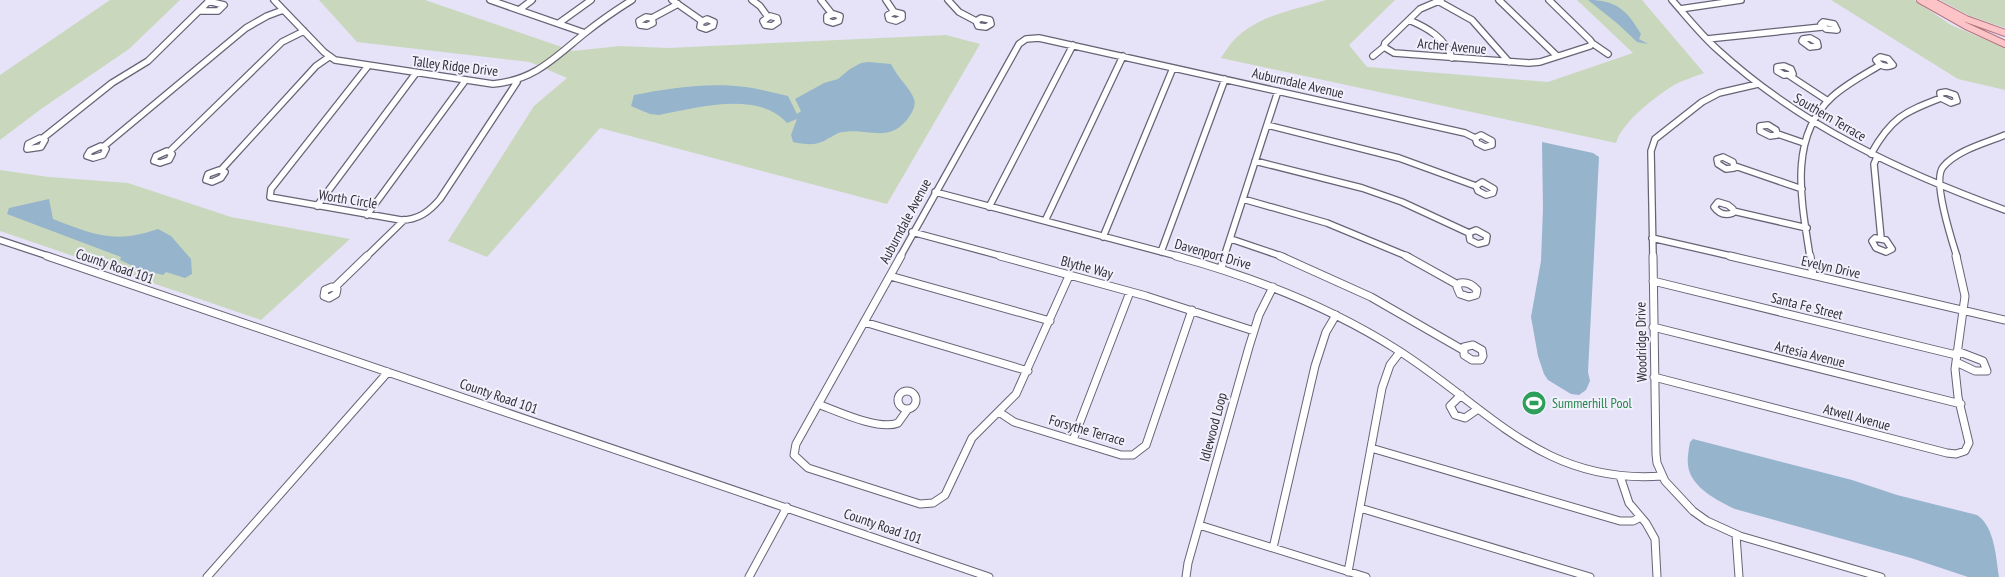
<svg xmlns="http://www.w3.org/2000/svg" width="2005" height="577" font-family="'PT Sans Narrow',sans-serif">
<rect width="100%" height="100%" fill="#e6e2f7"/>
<path fill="#c9d8bd" d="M 110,0 L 180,0 L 129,49 L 41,109 L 0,140 L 0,75 Z
M 319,0 L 425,0 L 573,51 L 620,46 L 668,48 L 946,35 L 980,44 L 887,204 L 600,128 L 487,257 L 448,241 L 534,106 L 567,78 L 530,62 L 357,42 Z
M 1326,0 L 1395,0 L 1349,45 L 1367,67 L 1548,82 L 1633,53 L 1577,0 L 1642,0 L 1704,73 C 1694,77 1683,80 1674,85 C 1655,97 1622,122 1616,143 L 1221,58 C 1225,52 1229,45 1234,40 C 1258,15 1295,10 1326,0 Z
M 1831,0 L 1914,0 L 1951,25 L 2005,48 L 2005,90 L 1958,79 Z
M 1940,0 L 2005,0 L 2005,28 L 1970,16 Z
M 0,170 L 49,177 L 128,183 L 231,217 L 350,239 L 261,320 L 0,231 Z"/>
<path fill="#96b4cc" d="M 1588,0 C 1616,0 1627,10 1641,34 L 1639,39 L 1648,44 L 1637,42 L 1618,24 Z
M 868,62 L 891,64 C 897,77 911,89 914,99 C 916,106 913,111 909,117 C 890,144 869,128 843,132 C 838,132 834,136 829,138 C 817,146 807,145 793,142 L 791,135 L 797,119 L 787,123 C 758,90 696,108 659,115 L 650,114 L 631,106 L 634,95 C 669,88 710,82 746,87 C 760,89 774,93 788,96 L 797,114 L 801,111 L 795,99 L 824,83 L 838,79 L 850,69 L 861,63 Z
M 1542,142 L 1593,153 L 1599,157 L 1588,372 L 1590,381 L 1586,390 L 1579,395 L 1571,394 L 1548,380 L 1544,374 L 1538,356 L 1531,317 L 1541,261 L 1543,208 Z
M 49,199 L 53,219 C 94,235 115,244 158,229 L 171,236 L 191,259 L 192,274 L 185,278 L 166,272 L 163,275 L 139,269 L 120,260 L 121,257 L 7,214 L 9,208 Z
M 1693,439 L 1852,480 L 1897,495 L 1977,515 C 1995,527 1996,558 1999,577 L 1968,577 L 1911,558 L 1735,509 C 1718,501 1690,487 1688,465 C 1687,459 1689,448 1690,442 Z"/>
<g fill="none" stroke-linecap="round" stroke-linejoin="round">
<defs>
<path id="minor-far1" d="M 274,0 L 324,52 L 335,60 L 493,84 C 535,80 554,58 585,33 C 600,21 616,10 632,0
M 490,0 L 585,33
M 672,0 L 702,21
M 752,0 L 760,6 L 768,17
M 821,0 L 832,14
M 886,0 L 894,12
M 948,0 L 959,12 L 976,21
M 1441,0 L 1420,9 L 1385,43 L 1384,47 L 1394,53 L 1529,63 L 1540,62 L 1590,46 L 1592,43 L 1590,40 L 1549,0
M 1499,0 L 1557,56
M 1672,0 C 1687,17 1701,35 1718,50 C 1801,126 1901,172 2005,210
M 1438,1 L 1472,20 L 1509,62
M 1680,9 L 1741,0
M 519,10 L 532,0
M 199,11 L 218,11 L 224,5 L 208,1
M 894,12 L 902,14 L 902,18 L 896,21 L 889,19 L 888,15 Z
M 834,14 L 840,16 L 839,21 L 833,23 L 827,21 L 827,16 Z
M 770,16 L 777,18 L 778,22 L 772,26 L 765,25 L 763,21 Z
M 646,17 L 652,18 L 653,23 L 647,26 L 640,25 L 639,21 Z
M 652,18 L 678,4
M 981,18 L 990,20 L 991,24 L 986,27 L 978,26 L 976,21 Z
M 707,19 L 714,22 L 713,26 L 706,29 L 700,27 L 701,22 Z
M 1409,20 C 1428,28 1445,38 1452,58
M 1823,22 L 1834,24 L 1837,30 L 1826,29 L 1821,24 Z
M 559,23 L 591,0
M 1810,38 L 1817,42 L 1818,46 L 1810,47 L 1802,41 L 1803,39 Z
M 1707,39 L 1822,27
M 1592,43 L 1608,54
M 1373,56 L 1384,47
M 1880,57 L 1888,59 L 1893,65 C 1886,68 1880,66 1876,60 Z
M 368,66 L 271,189 L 270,197 L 401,220 C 418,220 429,212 440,199 L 517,82
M 1784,66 L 1791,69 L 1793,74 L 1784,75 L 1777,71 L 1777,67 Z
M 1790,76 L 1828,101
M 1946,92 L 1955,95 L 1957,101 L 1951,103 L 1941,98 L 1940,93 Z
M 1267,125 L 1399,158 L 1476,186
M 1768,125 L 1776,130 L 1777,135 L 1770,136 L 1760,131 L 1760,126 Z
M 1778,134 L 1804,143
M 1481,135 L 1492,141 L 1492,145 L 1485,147 L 1477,143 L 1475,138 Z
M 40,138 L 45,140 L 41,147 L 27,149 L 28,144 Z
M 43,138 L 112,83 L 148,61 L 210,0
M 101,146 L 106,149 L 103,155 L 93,158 L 87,156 L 90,151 Z
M 103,147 L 246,28 L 267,16 L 283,10
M 167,151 L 172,154 L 169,160 L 160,163 L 154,161 L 156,156 Z
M 169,152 L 282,42 L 304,31
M 1871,154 C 1891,118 1904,112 1941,98
M 1723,157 L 1733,162 L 1734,168 L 1726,169 L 1718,164 L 1717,159 Z
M 1877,157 L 1874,164 L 1881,238
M 1255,161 L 1362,188 L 1402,202 L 1469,233
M 1735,166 L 1802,189
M 219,170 L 225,172 L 221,178 L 212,182 L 206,180 L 208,174 Z
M 221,170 L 316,66 L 329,57
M 1482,182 L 1494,189 L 1493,193 L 1486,195 L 1478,191 L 1476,186 Z
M 935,192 L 1181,257
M 1243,199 L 1327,223 L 1409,257
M 1718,202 L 1728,205 L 1733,209 L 1733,213 C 1725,216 1719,214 1714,207 Z
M 317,206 L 416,73
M 989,207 L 1073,45
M 1733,211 L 1807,228
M 367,215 L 465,81
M 1045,221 L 1123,56
M 1476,230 L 1487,236 L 1486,242 L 1478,244 L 1470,240 L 1469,233 Z
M 912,232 L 1005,257
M 1103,237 L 1173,68
M 1652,238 L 1735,257
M 1875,238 L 1886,240 L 1892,249 L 1886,252 L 1876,248 L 1872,241 Z
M 1231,239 L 1284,257
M 0,240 L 51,257
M 1161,252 L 1225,79
M 366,257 L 404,220
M 900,257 L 1019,44 L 1026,39 L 1039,38 L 1465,133 L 1475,138
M 1224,257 L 1278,91
M 1653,257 L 1651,151 L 1655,139 L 1702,102 L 1719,93 L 1758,84
M 1810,257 C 1802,204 1787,138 1832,97 C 1846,84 1864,75 1880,65
M 1957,257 C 1952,241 1932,180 1943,167 C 1957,150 1986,143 2005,135"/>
<path id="minor" d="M 47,256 L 989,577
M 901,256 L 796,444 L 794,455 L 808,468 L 920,504 L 933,503 L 945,495 L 972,438 L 1016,394 L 1069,276
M 1000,256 L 1146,296 L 1254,331
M 1176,256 C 1253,277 1328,306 1396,349 C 1487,406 1541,485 1662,476
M 1280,256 L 1371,297 L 1463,350
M 1406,256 L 1458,285
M 1653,256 L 1656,454 L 1657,463 L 1665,481 L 1693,511 L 1707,521 L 1740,536 L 1881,577
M 1730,256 L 2005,320
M 1810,256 L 1813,275
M 1221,268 L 1225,256
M 890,276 L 1050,321
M 1653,281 L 1956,355
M 1460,283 C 1467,282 1472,284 1477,290 L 1476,295 L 1469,297 L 1460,294 L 1457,287 Z
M 332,287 L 337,289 L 336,294 L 329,298 L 324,296 L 325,290 Z
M 334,288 L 367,256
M 864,322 L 1028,371
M 1653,327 L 1961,404
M 1473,345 L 1482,350 L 1483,356 L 1481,360 L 1472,360 L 1464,355 L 1464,347 Z
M 1956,362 L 1975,371 L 1987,371 L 1983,361 L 1957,351
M 1654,377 L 1947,453 L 1956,454 L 1965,451 L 1969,443 L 1958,397 L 1955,369 L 1965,296 L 1956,256
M898 400a9 9 0 1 1 18 0a9 9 0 1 1-18 0Z
M 1461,395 L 1450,406 L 1455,415 L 1465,418 L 1478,409
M 818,404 C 837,411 879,431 898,423 L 908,409
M 999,412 L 1014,422 L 1121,455 L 1133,455 L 1146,445 L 1192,310
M 1073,440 L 1130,292
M 1371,448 L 1620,521 L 1633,521 L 1641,517
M 1620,476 L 1629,503 L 1646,523 L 1655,539 L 1657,577
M 1360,508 L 1590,577
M 1199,525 L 1366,577
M 1736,535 L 1739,577
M 1273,548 L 1315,366 L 1326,332 L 1336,315
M 1348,572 L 1382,388 L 1390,365 L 1400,352
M 207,577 L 388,372
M 749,577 L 787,507
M 1186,577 L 1188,563 L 1249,347 L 1259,315 L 1273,287"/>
<path id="major" d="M 1920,0 L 1966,26 L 2005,44
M 1930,0 L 1966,19 L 2005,33"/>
</defs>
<use href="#minor-far1" stroke="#686476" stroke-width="8"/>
<use href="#minor" stroke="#686476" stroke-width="9"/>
<use href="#major" stroke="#b4767e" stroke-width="8"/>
<use href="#minor-far1" stroke="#fff" stroke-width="5.5"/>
<use href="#minor" stroke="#fff" stroke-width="7"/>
<use href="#major" stroke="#fdc4c8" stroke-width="6"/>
</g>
<defs>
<symbol id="stadium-disc" viewBox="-11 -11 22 22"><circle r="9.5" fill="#2e9e5b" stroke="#f3f0fd"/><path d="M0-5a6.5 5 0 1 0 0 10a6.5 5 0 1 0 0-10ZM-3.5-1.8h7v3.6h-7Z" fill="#fff"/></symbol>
</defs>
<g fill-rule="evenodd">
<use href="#stadium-disc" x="1520" y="389" width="28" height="28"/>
</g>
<g text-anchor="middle" stroke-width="4" stroke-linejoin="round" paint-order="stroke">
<g font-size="14" fill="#302f37" stroke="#f3f0fd">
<text transform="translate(1452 46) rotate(5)" y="5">Archer Avenue</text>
<text transform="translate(455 66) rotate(7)" y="5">Talley Ridge Drive</text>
<text transform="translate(1298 83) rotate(13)" y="5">Auburndale Avenue</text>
<text transform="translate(1830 117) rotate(30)" y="5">Southern Terrace</text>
<text transform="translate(348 199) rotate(9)" y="5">Worth Circle</text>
<text transform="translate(905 221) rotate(-62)" y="5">Auburndale Avenue</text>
<text transform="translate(1213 254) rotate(16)" y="5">Davenport Drive</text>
<text transform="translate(115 266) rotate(19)" y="5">County Road 101</text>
<text transform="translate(1087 267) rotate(15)" y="5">Blythe Way</text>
<text transform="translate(1831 267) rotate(13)" y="5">Evelyn Drive</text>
<text transform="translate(1807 306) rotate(14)" y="5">Santa Fe Street</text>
<text transform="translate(1641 342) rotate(-91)" y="5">Woodridge Drive</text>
<text transform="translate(1810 354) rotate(14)" y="5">Artesia Avenue</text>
<text transform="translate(499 396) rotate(19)" y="5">County Road 101</text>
<text transform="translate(1857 417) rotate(15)" y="5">Atwell Avenue</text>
<text transform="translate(1213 427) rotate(-75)" y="5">Idlewood Loop</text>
<text transform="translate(1087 430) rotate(16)" y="5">Forsythe Terrace</text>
<text transform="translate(883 526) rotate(19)" y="5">County Road 101</text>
</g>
<g font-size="14" fill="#27864d" stroke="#f3f0fd" text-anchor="start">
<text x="1552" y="408">Summerhill Pool</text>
</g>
</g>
</svg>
